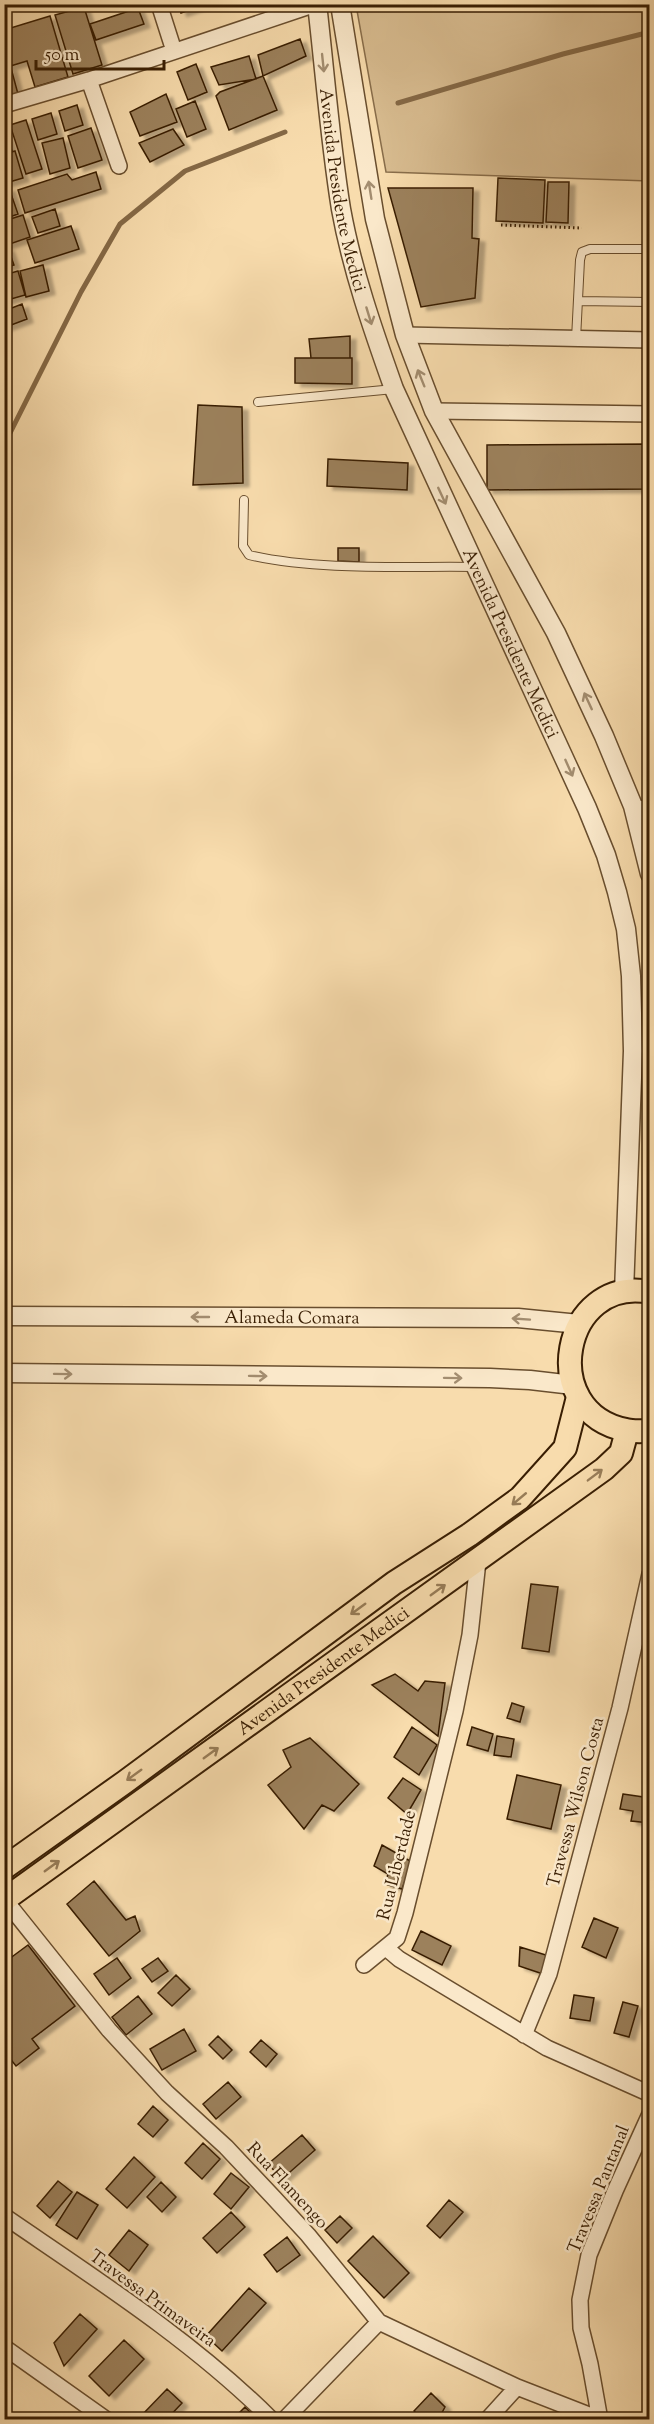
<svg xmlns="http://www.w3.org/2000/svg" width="654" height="2424" font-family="'Sorts Mill Goudy',serif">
<defs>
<filter id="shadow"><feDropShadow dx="6" dy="3.5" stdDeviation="1.5" flood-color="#0004"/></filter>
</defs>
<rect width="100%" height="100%" fill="#f8dcad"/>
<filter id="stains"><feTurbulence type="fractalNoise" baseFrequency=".00333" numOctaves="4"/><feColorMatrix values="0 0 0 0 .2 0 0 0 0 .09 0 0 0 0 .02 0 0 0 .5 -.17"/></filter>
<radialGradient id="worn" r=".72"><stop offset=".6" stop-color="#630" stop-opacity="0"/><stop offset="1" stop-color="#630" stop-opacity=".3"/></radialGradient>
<path fill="#d8bc90" stroke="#886d4a" stroke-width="1.5" d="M 356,5 L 649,5 L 649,181 L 386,172 Z"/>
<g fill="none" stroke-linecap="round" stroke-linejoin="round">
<path stroke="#856946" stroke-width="5" d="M 398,103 L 563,54 L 650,32
M 4,445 L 81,292 L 120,224 L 185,171 L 285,132"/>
</g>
<path fill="#9c815b" stroke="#391e03" stroke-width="1.5" filter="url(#shadow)" d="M 178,4 L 206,4 L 181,13 Z
M 84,7 L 102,65 L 73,74 L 55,15 Z
M 138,8 L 144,24 L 96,40 L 90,24 Z
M 50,16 L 68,77 L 35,87 L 27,61 L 4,68 L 4,30 Z
M 300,39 L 306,56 L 263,76 L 258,55 Z
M 249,56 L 256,79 L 219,85 L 211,67 Z
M 196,64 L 207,92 L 188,100 L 177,72 Z
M 11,68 L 18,94 L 4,98 L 4,70 Z
M 263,76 L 277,110 L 229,130 L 216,96 L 220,92 Z
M 166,94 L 177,122 L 140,136 L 130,112 Z
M 195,101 L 206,129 L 187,137 L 176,109 Z
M 77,105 L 83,125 L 65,131 L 59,111 Z
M 51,113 L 57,134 L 38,140 L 32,119 Z
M 26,120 L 42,169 L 26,174 L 10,125 Z
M 4,127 L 12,151 L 4,153 Z
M 91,128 L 102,160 L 78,168 L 68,136 Z
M 173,129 L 184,145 L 150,162 L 139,143 Z
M 63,138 L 70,168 L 50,174 L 42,143 Z
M 15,151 L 23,178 L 6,183 L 4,154 Z
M 96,172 L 101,189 L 25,213 L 18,190 L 67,174 L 72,180 Z
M 498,178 L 545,180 L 543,223 L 496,221 Z
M 548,182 L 569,182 L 568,223 L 546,222 Z
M 9,188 L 18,214 L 4,219 L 4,190 Z
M 388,188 L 473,188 L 472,238 L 479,239 L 475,298 L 421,307 Z
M 55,209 L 60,226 L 38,233 L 32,217 Z
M 23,215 L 30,237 L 4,246 L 4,221 Z
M 71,226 L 79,249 L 35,263 L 27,240 Z
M 8,248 L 14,265 L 4,268 L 4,249 Z
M 43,265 L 49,291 L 26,297 L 20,271 Z
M 18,271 L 25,295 L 4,301 L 4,275 Z
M 22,304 L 27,319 L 6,327 L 4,311 Z
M 350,336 L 350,358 L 311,358 L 309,339 Z
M 295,358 L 352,358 L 352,384 L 295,383 Z
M 198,405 L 242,407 L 243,483 L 193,485 Z
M 650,444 L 650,489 L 487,490 L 487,445 Z
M 328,459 L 408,463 L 407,490 L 327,486 Z
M 338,548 L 359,548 L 359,562 L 338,561 Z
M 531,1584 L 558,1587 L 549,1652 L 522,1648 Z
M 395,1674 L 418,1691 L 425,1681 L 445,1683 L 438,1736 L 372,1685 Z
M 512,1703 L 524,1707 L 520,1722 L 507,1718 Z
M 412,1727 L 437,1745 L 419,1775 L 394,1757 Z
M 472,1727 L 493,1734 L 488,1751 L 467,1745 Z
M 497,1736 L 514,1739 L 511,1757 L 494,1755 Z
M 310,1738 L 359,1784 L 334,1811 L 322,1805 L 304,1829 L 268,1785 L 291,1767 L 283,1750 Z
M 517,1775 L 561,1785 L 551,1829 L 507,1819 Z
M 403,1778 L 421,1790 L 407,1814 L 388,1798 Z
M 623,1794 L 650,1798 L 650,1823 L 631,1821 L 633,1811 L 620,1809 Z
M 382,1845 L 412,1862 L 402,1889 L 385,1884 L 388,1874 L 374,1866 Z
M 94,1881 L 126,1920 L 135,1916 L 140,1931 L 109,1956 L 67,1904 Z
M 594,1918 L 618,1928 L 606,1958 L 582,1947 Z
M 421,1931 L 451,1946 L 442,1965 L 412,1950 Z
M 28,1945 L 75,2006 L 32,2039 L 39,2048 L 16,2066 L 4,2051 L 4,1953 L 9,1959 Z
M 520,1947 L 549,1956 L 543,1974 L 519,1966 Z
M 117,1958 L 131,1978 L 109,1995 L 94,1974 Z
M 158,1958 L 168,1971 L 152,1982 L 142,1969 Z
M 176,1975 L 190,1989 L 172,2006 L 158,1993 Z
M 574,1995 L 594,1998 L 590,2021 L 570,2018 Z
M 138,1996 L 152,2014 L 126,2035 L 112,2017 Z
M 623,2002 L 638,2006 L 629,2037 L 614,2033 Z
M 184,2029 L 196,2051 L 162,2070 L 150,2049 Z
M 218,2036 L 232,2050 L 223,2059 L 209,2045 Z
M 261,2040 L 277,2054 L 266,2067 L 250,2052 Z
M 228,2082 L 241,2097 L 216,2119 L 203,2104 Z
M 153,2106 L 168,2120 L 153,2137 L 138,2124 Z
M 302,2135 L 315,2150 L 282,2179 L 268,2164 Z
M 203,2143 L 220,2159 L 202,2179 L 185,2163 Z
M 134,2157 L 155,2177 L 127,2208 L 106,2189 Z
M 231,2173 L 249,2187 L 231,2209 L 214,2194 Z
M 58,2181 L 72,2192 L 50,2218 L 37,2206 Z
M 161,2182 L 176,2197 L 162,2212 L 147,2197 Z
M 77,2192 L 98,2205 L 77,2239 L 56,2225 Z
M 449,2200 L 463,2212 L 440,2238 L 427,2226 Z
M 231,2212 L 245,2227 L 217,2253 L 203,2238 Z
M 340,2216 L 352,2228 L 337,2243 L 325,2230 Z
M 129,2230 L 148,2245 L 129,2271 L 109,2255 Z
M 373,2236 L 409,2273 L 384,2298 L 348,2261 Z
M 287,2237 L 300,2255 L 277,2272 L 264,2255 Z
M 249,2288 L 266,2303 L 222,2351 L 206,2336 Z
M 80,2314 L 97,2329 L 64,2366 L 54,2343 Z
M 124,2340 L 144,2359 L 109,2396 L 89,2376 Z
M 167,2389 L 182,2403 L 166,2420 L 145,2420 L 141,2416 Z
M 431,2393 L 445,2407 L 438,2420 L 423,2420 L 414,2411 Z
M 245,2407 L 258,2420 L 232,2420 Z"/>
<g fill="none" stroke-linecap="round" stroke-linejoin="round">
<defs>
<path id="service" d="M 578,301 L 650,302
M 576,339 L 580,260 L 582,252 L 590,249 L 650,249
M 258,402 L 394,389
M 244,500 L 243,546 L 249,555 C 317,571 405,566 475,567
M 633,806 L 650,804"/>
<path id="minor" d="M 159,4 L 174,51
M 89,80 L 119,166
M 4,105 L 89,80 L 316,4
M 405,335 L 650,340
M 434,411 L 650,414
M 5,1900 L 109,2030 L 167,2093 L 226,2147 L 274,2198 L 308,2235 L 379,2322 L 517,2387 L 599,2419
M 386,1948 L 399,1959 L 547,2048 L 650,2094
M 364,1965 L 397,1938 L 405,1913 L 455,1711 L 470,1635 L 478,1561
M 524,2035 L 549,1974 L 620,1708 L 650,1574
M 4,2216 C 96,2279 193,2341 272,2420
M 4,2347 L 107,2420
M 284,2420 L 379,2322
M 487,2420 L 517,2387
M 600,2420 L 590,2364 L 581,2328 L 580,2300 L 589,2255 L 615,2191 L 650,2114"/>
<g id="tertiary">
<path id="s1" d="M 317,4 C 325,73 330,141 341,209 C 352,270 373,330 394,389 L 587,808 L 606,855 L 617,892 L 626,929 L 631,976 L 633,1051 L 624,1292"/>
<path d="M 340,4 L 375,219 L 405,335 L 434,411 L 556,633 L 604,736 L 633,806 L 650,874"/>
<path id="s2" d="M 4,1316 L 518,1318 L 579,1324"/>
<path d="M 4,1373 L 490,1378 L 530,1380 L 573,1385"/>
</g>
<g id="primary">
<path d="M 650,1292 C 562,1275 536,1412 626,1430 C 633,1432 642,1431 650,1431"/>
<path d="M 4,1868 L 125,1782 L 394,1583 L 469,1535 L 520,1498 L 565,1448 L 578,1397"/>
<path id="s3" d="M 4,1900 L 604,1469 L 621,1453 L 627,1431"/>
</g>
</defs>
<use href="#service" stroke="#694e2e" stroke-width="10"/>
<use href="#minor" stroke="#694e2e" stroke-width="18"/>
<use href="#tertiary" stroke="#694e2e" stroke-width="21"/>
<use href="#primary" stroke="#391e03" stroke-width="26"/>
<path stroke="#391e03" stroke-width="3" stroke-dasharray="1.5 3" stroke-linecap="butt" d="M 501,225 L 582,228"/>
<use href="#service" stroke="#fae8ca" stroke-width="8"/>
<use href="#minor" stroke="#fae8ca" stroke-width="15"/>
<use href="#tertiary" stroke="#fae8ca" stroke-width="18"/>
<use href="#primary" stroke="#f8dcad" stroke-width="22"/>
</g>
<defs><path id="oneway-shaft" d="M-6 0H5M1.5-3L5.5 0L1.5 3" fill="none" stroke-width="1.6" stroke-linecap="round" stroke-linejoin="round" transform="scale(1.5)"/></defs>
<g stroke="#a38d70">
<use href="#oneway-shaft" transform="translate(323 63) rotate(84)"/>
<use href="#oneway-shaft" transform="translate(370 190) rotate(-99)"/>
<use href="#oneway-shaft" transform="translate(369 316) rotate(73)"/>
<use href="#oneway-shaft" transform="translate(421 378) rotate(-112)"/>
<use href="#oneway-shaft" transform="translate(442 496) rotate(65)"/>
<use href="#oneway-shaft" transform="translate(588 701) rotate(-115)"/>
<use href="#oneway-shaft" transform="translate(569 768) rotate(66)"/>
<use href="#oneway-shaft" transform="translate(200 1317) rotate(-180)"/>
<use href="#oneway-shaft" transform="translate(521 1319) rotate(-176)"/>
<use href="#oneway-shaft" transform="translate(63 1374) rotate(1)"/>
<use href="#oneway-shaft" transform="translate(258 1376) rotate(1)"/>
<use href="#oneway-shaft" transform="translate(453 1378) rotate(1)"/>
</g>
<g stroke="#987d58">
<use href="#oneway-shaft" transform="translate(595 1475) rotate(-37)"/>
<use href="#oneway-shaft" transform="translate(519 1499) rotate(140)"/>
<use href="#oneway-shaft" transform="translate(438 1590) rotate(-36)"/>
<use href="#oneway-shaft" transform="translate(358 1609) rotate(144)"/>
<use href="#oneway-shaft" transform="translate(211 1753) rotate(-36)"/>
<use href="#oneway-shaft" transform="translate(134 1775) rotate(144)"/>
<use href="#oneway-shaft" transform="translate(52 1866) rotate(-36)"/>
</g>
<g text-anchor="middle" stroke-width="5" stroke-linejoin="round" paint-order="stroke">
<g font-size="18" fill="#391e03" stroke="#fae8ca">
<text dy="6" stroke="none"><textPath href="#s1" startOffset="188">Avenida Presidente Medici</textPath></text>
<text dy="6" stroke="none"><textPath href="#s1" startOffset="674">Avenida Presidente Medici</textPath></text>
<text dy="6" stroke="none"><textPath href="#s2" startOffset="288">Alameda Comara</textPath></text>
<text dy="6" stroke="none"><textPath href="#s3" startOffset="393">Avenida Presidente Medici</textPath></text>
<text transform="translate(575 1802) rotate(-75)" y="6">Travessa Wilson Costa</text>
<text transform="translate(396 1865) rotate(-76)" y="6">Rua Liberdade</text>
<text transform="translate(288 2185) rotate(47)" y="6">Rua Flamengo</text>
<text transform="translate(598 2189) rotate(-68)" y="6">Travessa Pantanal</text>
<text transform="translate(153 2298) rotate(36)" y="6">Travessa Primaveira</text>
</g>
</g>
<rect width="654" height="2424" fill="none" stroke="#f8dcad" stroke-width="24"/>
<rect x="6" y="6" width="642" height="2412" fill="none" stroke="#391e03" stroke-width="3"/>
<rect x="12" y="12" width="630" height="2400" fill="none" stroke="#391e03" stroke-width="1.5"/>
<path d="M36 60v9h128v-9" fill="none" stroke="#391e03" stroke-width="3"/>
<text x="45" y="60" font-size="18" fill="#391e03" stroke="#fae8ca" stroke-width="4.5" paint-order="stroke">50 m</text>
<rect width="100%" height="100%" filter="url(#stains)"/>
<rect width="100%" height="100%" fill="url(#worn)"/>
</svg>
